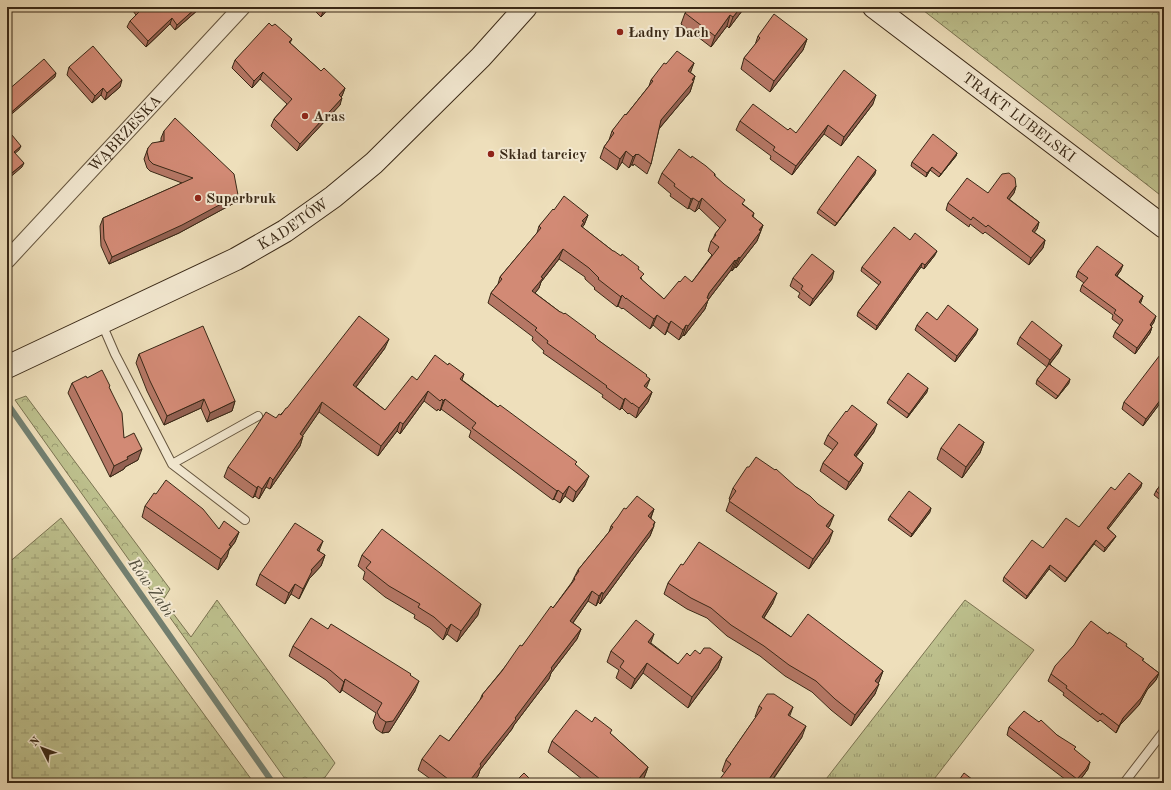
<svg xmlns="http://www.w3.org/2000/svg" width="1171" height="790" font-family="'Old Standard TT',serif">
<defs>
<pattern id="grass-tufts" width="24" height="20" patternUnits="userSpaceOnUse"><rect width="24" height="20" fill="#bdc08d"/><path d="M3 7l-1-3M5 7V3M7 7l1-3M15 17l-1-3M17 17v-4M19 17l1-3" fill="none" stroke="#9b9c72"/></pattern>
<pattern id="forest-crowns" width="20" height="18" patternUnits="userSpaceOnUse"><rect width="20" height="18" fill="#bdc08d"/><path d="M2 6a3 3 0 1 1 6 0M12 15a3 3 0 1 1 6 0" fill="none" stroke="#9b9c72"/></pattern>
<pattern id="wetland-marsh" width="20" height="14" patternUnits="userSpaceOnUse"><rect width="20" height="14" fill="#bdc08d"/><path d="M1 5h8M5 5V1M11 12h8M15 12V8" fill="none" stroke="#9b9c72"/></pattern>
</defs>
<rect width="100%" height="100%" fill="#eedfbb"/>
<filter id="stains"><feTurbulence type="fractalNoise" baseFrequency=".005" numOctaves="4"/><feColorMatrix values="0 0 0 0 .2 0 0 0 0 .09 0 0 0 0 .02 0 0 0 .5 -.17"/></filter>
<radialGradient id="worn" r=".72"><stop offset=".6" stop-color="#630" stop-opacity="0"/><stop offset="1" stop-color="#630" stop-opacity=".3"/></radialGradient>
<path fill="url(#grass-tufts)" stroke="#7b7452" d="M 965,600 L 1034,650 L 931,783 L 823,783 Z"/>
<path fill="url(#forest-crowns)" stroke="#7b7452" d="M 920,7 L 1164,7 L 1164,198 L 919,7 Z
M 26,396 L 170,589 L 163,600 L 191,637 L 217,600 L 335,763 L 321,783 L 288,783 L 15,400 Z"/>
<path fill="url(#wetland-marsh)" stroke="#7b7452" d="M 61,518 L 254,783 L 7,783 L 7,564 Z"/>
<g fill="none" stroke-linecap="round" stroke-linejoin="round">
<path stroke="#738172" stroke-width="6" d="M 9,406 L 273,783"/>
<defs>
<path id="lane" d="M 102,324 L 115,354 L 172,464 L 245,520
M 172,464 L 258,416
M 1124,783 L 1164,731"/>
<g id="street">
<path id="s1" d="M 7,260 L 242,7"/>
</g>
<g id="secondary">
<path id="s2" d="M 874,7 L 1164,227"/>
<path id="s3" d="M 7,367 L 236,259 L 285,231 L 333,197 L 374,163 L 481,57 L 526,7"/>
</g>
</defs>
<use href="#lane" stroke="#66563f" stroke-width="10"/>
<use href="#street" stroke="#66563f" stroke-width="18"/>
<use href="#secondary" stroke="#392816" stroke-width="24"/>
<use href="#lane" stroke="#f4ead3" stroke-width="8"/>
<use href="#street" stroke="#f4ead3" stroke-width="16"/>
<use href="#secondary" stroke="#f4ead3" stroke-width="22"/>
</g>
<path fill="#b57765" stroke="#392816" d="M 134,7 L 200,7 L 199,9 L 175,30 L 170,24 L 146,47 L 127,27 L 130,21 L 136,15 L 133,11 Z
M 311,7 L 330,7 L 321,17 Z
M 745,7 L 729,28 L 727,26 L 711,47 L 681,24 L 685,13 Z
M 272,26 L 292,39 L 290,43 L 321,71 L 345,88 L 342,96 L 341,97 L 340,105 L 297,151 L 271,126 L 274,119 L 287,104 L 260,79 L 252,88 L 232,68 L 235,60 Z
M 758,36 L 807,39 L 803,50 L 770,92 L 741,69 L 744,58 L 755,45 Z
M 694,63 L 690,72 L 695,76 L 690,92 L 659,129 L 651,164 L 647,174 L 634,164 L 633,166 L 632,164 L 629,168 L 622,162 L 617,170 L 600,158 L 604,147 L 609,140 L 612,131 L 626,115 L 649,86 L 651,80 L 666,64 Z
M 69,67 L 120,87 L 105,100 L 101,95 L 92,103 L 67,75 Z
M 873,104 L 841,146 L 824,134 L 792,175 L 770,159 L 771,156 L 736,130 L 740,121 L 788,130 L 796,133 Z
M 164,131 L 236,202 L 179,233 L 109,264 L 101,246 L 100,226 L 103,218 L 182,183 L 150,171 L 147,168 L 144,159 L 148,148 L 161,141 L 161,138 Z
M 957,153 L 956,156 L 939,177 L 930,170 L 926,177 L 911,166 L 912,162 Z
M 662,173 L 715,174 L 715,176 L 744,205 L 754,213 L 753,217 L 763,225 L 757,241 L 736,268 L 735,267 L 732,271 L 731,270 L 708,300 L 705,309 L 684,336 L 683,335 L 679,340 L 667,331 L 665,335 L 653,325 L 650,329 L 623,308 L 622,309 L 618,306 L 617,307 L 594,289 L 595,288 L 585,279 L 585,277 L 559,259 L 541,282 L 539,288 L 535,293 L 560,312 L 595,338 L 646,376 L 646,388 L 652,392 L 648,402 L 636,418 L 629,413 L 628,414 L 622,408 L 620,410 L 602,397 L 603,395 L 543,353 L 544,351 L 532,340 L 533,337 L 488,303 L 491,293 L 498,284 L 500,277 L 537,233 L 539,226 L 554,210 L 588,215 L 584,225 L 582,227 L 613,251 L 638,269 L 642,280 L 664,299 L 680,282 L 692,282 L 712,255 L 708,251 L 711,241 L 713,239 L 715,234 L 720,228 L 699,208 L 695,212 L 689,208 L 688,209 L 670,196 L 671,194 L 658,183 Z
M 875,174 L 835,226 L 817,213 L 819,209 Z
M 1016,186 L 1014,193 L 1009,199 L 1039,222 L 1037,229 L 1034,232 L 1045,240 L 1043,248 L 1029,265 L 985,232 L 983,234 L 970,224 L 969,227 L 946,210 L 948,203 Z
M 910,240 L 935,255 L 924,269 L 921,267 L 876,330 L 857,316 L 858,312 L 879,285 L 861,271 L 862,267 Z
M 1121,270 L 1117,276 L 1143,296 L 1140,304 L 1154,322 L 1151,326 L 1152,327 L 1150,333 L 1135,354 L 1113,337 L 1115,332 L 1120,325 L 1112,319 L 1113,315 L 1080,291 L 1082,285 L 1084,283 L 1076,277 L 1078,271 Z
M 793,278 L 832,279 L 810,306 L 798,297 L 800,293 L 790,286 Z
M 917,325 L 976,334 L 955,362 L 915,330 Z
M 1020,337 L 1059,352 L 1050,364 L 1069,383 L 1056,399 L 1036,384 L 1037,380 L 1047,367 L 1017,344 Z
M 385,348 L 356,387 L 385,410 L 417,380 L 448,365 L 464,374 L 462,380 L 576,465 L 585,485 L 573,502 L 565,496 L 560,503 L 554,499 L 553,500 L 469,437 L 471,431 L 441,409 L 440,411 L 438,409 L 437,411 L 424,401 L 400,434 L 397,431 L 378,456 L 319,412 L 302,436 L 303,436 L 300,446 L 270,489 L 266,487 L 259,499 L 255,496 L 253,498 L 224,477 L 228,467 L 287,408 Z
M 139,354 L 235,401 L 232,411 L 207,422 L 201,408 L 164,425 L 147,391 L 136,363 Z
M 72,383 L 110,389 L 124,438 L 138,460 L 125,467 L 124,469 L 110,477 L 68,393 Z
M 927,392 L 907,418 L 887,403 L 889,399 Z
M 1164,398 L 1143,426 L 1122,409 L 1124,402 Z
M 874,432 L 856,457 L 863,463 L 860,471 L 846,490 L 820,471 L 823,463 L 833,450 L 824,444 L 828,435 Z
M 984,442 L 980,453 L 962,478 L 937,459 L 941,448 Z
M 1164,480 L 1164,503 L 1154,495 L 1156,491 Z
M 796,487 L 818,504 L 830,525 L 828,528 L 829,542 L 809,569 L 726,511 L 730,500 L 729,499 L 733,488 Z
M 1141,487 L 1108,529 L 1116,536 L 1114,539 L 1104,552 L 1094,544 L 1065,582 L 1049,569 L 1026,599 L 1003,581 L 1004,577 L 1043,548 L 1079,527 L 1115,490 Z
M 145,506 L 219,529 L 239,532 L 235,542 L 229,550 L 227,557 L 218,570 L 142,517 Z
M 626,509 L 654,509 L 651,518 L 654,526 L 650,536 L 600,604 L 598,602 L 596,606 L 588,601 L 573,623 L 581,629 L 577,639 L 551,673 L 549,679 L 514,725 L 512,729 L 480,770 L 478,776 L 472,783 L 436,783 L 418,770 L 422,759 L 449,741 L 480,700 L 482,695 L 553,608 L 572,582 L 578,570 L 609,532 L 611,526 Z
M 930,512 L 911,537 L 888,520 L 890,516 Z
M 319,552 L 325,555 L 321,566 L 309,579 L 299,599 L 291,594 L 285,604 L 256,585 L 260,574 Z
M 362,555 L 478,615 L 457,642 L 447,634 L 443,640 L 430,628 L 414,618 L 415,615 L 385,597 L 363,579 L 365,572 L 358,566 Z
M 683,565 L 773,603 L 764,618 L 791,637 L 883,671 L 878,683 L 875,694 L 851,726 L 831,710 L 812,692 L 785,676 L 760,656 L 727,636 L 707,618 L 687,609 L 664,594 L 668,583 Z
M 328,629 L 410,675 L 415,691 L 389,732 L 382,733 L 376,729 L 373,722 L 376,713 L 342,690 L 340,693 L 326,680 L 289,656 L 293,646 Z
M 1108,634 L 1126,646 L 1143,661 L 1159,673 L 1156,680 L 1147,690 L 1139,705 L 1120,725 L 1116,733 L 1100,720 L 1098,722 L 1063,695 L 1064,693 L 1048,681 L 1051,674 Z
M 651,643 L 678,664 L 690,656 L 700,654 L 722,657 L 718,668 L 688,708 L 643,673 L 631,689 L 616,678 L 619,670 L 607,662 L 611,651 Z
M 759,706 L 790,716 L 802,737 L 772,781 L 772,783 L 719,783 L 720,779 L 725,773 L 722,771 L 726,760 L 756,717 L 755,717 Z
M 592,722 L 611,734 L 648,767 L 644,778 L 640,783 L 587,783 L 548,752 L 552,741 Z
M 1039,722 L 1057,735 L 1075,750 L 1088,769 L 1083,776 L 1077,783 L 1070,783 L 1007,735 L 1009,727 Z"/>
<path fill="#936152" stroke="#392816" d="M 197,7 L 200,7 L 199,9 L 175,30 L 177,25 Z
M 326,7 L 330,7 L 321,17 L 324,9 Z
M 741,7 L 745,7 L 729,28 L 733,17 Z
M 730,15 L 727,26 L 711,47 L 715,36 Z
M 172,18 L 170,24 L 146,47 L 148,41 Z
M 807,39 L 803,50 L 770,92 L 774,81 Z
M 694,63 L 690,74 L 688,71 Z
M 263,72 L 260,79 L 252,88 L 254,81 Z
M 56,73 L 55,77 L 7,118 L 7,116 Z
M 695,76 L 690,92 L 657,131 L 661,120 Z
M 122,80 L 120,87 L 105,100 L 107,93 Z
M 103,88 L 101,95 L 92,103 L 95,96 Z
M 345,88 L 342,96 L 336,102 L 339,95 Z
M 876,95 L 873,104 L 841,146 L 844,137 Z
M 342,98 L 340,105 L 297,151 L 300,144 Z
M 828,125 L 824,134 L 792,175 L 796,166 Z
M 21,146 L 19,150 L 13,155 L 14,152 Z
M 626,151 L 622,162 L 617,170 L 620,159 Z
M 957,153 L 956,156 L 939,177 L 941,174 Z
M 636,154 L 632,164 L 629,168 L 633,157 Z
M 24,163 L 22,167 L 7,180 L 7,177 Z
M 932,167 L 930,170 L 926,177 L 927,173 Z
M 876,170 L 875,174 L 835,226 L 837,223 Z
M 1016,186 L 1014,193 L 1005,205 L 1007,198 Z
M 238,195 L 236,202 L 179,233 L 109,264 L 112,257 Z
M 693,198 L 689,208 L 688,209 L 691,199 Z
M 702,198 L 699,208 L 695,212 L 699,202 Z
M 588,215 L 584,225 L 581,229 L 577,236 L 582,221 Z
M 1039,222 L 1037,229 L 1030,238 L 1032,231 Z
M 763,225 L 757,241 L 736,268 L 740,258 Z
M 1045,240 L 1043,248 L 1029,265 L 1031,258 Z
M 563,249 L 559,259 L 541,282 L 539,288 L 529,301 L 532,291 L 541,277 Z
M 937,251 L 935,255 L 924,269 L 925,265 Z
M 739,257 L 735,267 L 732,271 L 736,261 Z
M 735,260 L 731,270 L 708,300 L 705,309 L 684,336 L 688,326 L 707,298 L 709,293 Z
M 922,263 L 921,267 L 876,330 L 877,326 Z
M 1123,265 L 1121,270 L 1113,281 L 1115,275 Z
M 834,271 L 832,279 L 810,306 L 813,299 Z
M 622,295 L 618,306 L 617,307 L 621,297 Z
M 1143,296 L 1141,302 L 1137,308 L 1139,302 Z
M 657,315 L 653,325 L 650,329 L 654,319 Z
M 1156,316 L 1154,322 L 1148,331 L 1150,325 Z
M 671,321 L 667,331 L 665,335 L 669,324 Z
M 686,325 L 683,335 L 679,340 L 683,330 Z
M 1152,327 L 1150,333 L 1135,354 L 1137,348 Z
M 978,329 L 976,334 L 955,362 L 957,356 Z
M 389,339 L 385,348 L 350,395 L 353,385 Z
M 1062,345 L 1059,352 L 1047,367 L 1050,360 Z
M 650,379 L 646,389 L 644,386 Z
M 1070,379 L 1069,383 L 1056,399 L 1058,396 Z
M 928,388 L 927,392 L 907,418 L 909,414 Z
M 428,391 L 424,401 L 400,434 L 403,424 Z
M 652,392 L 648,402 L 636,418 L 639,408 Z
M 1164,395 L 1164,398 L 1143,426 L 1146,419 Z
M 625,398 L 622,408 L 620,410 L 624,400 Z
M 204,399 L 201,408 L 164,425 L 167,416 Z
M 445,399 L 441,409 L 440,411 L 443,401 Z
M 235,401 L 232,411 L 207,422 L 210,413 Z
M 322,402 L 319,412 L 297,444 L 300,434 Z
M 400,422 L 397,431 L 378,456 L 381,446 Z
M 877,424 L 874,432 L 850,463 L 854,455 Z
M 303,436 L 300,446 L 270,489 L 273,480 Z
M 984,442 L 980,453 L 962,478 L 966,467 Z
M 142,449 L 138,460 L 125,467 L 124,469 L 110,477 L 114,466 L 127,457 Z
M 863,463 L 860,471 L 846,490 L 849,482 Z
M 589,476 L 585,485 L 573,502 L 576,492 Z
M 270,477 L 266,487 L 259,499 L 262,489 Z
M 1142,483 L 1141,487 L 1106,532 L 1107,528 Z
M 258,486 L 255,496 L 253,498 L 257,488 Z
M 569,486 L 565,496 L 560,503 L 563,494 Z
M 558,490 L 554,499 L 553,500 L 557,491 Z
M 931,508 L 930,512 L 911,537 L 912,534 Z
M 654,509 L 650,519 L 648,516 Z
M 834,515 L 830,525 L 822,537 L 826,526 Z
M 655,522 L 650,536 L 600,604 L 603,594 Z
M 833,531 L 829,542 L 809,569 L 813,559 Z
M 239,532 L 235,542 L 229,550 L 227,557 L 218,570 L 221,559 L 229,545 Z
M 1116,536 L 1114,539 L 1104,552 L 1105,548 Z
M 1096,540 L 1094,544 L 1065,582 L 1067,578 Z
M 323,541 L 319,551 L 317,550 Z
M 325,555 L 321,566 L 309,579 L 299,599 L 311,570 Z
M 1050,565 L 1049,569 L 1026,599 L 1027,596 Z
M 295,584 L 291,594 L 285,604 L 289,593 Z
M 592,591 L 588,601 L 567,631 L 570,621 Z
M 602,592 L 598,602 L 596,606 L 599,596 Z
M 777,593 L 773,603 L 758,627 L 762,617 Z
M 481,604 L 478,615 L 457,642 L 461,631 Z
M 451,624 L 447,634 L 443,640 L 447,629 Z
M 581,629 L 577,639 L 551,673 L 549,679 L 514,725 L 512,729 L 480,770 L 478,776 L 472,783 L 468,783 L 480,764 L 515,718 L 551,668 Z
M 654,634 L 650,645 L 648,642 Z
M 722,657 L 718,668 L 688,708 L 692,697 Z
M 647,663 L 643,673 L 631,689 L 635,679 Z
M 883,671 L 879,682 L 871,692 L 875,681 Z
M 1159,673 L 1156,680 L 1147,690 L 1139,705 L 1120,725 L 1116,733 L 1119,726 L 1123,718 L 1150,683 Z
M 345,679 L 342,690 L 340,693 L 344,682 Z
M 419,681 L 415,691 L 389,732 L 382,733 L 386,722 Z
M 879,684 L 875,694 L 851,726 L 855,715 Z
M 793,707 L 789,718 L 788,715 Z
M 806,726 L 802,737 L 770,783 L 769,779 Z
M 1090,762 L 1088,769 L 1083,776 L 1077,783 L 1076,783 L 1077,779 Z
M 648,767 L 644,778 L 640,783 L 636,783 Z"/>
<path fill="#d28a75" stroke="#392816" d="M 136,7 L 197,7 L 177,25 L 172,18 L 148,41 L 130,21 L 140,11 Z
M 321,7 L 326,7 L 324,9 Z
M 690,7 L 741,7 L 733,17 L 730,15 L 715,36 L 685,13 Z
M 774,14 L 807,39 L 774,81 L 744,58 L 760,38 L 758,36 Z
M 269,23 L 272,26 L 275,24 L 292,39 L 289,42 L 321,71 L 324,68 L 345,88 L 339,95 L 342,98 L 300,144 L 274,119 L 292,99 L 263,72 L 254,81 L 235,60 Z
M 93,46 L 122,80 L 107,93 L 103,88 L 95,96 L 69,67 Z
M 677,51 L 694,63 L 688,71 L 695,76 L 692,80 L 694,81 L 661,120 L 651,164 L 638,154 L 637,155 L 636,154 L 633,157 L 626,151 L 620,159 L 604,147 L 614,133 L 612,131 L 625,114 L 626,115 L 653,81 L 651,80 L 664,63 L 666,64 Z
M 44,59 L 56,73 L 7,116 L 7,91 Z
M 844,70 L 876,95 L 844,137 L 828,125 L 796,166 L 773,150 L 775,147 L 740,121 L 753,104 L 788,130 L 790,128 L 796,133 Z
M 175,118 L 234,174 L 238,195 L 182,225 L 112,257 L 104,239 L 103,218 L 193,178 L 153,164 L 149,160 L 147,152 L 148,148 L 152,143 L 164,141 L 164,131 Z
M 7,129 L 21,146 L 14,152 L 24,163 L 7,177 Z
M 933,134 L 957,153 L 941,174 L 932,167 L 927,173 L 912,162 Z
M 679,149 L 691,158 L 692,156 L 706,166 L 715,174 L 714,175 L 724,184 L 745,200 L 742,204 L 754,213 L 752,216 L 763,225 L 759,230 L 761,231 L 740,258 L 739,257 L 736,261 L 735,260 L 709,293 L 707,298 L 709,299 L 688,326 L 686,325 L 683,330 L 671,321 L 669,324 L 657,315 L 654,319 L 626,298 L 626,299 L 622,295 L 621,297 L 598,279 L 599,278 L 589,268 L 563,249 L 541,277 L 543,278 L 532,291 L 560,312 L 561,312 L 564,314 L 565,313 L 596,336 L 595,337 L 598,340 L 647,375 L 646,376 L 650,379 L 644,386 L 652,392 L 639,408 L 632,403 L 632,404 L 625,398 L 624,400 L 606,387 L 607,386 L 547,343 L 548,341 L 535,330 L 537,328 L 491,293 L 502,279 L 500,277 L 541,228 L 539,226 L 553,209 L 554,210 L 564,196 L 588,215 L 582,221 L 584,222 L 581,226 L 613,251 L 614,251 L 621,256 L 622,254 L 639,267 L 638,269 L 644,274 L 640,278 L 664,299 L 679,281 L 680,282 L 685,276 L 692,282 L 719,247 L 711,241 L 716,235 L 715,234 L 726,220 L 702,198 L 699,202 L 693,198 L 691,199 L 674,186 L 675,184 L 662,173 Z
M 858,156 L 876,170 L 837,223 L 819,209 Z
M 1009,173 L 1015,178 L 1016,186 L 1007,198 L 1039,222 L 1032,231 L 1045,240 L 1031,258 L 988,225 L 986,227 L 973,217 L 971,220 L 948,203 L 967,178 L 988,193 L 1002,174 Z
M 894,227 L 910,240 L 915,233 L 937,251 L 925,265 L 922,263 L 877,326 L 858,312 L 881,282 L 862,267 Z
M 1097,246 L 1123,265 L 1115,275 L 1143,296 L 1139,302 L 1156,316 L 1150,325 L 1152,327 L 1137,348 L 1115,332 L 1123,320 L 1114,313 L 1116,310 L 1082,285 L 1088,278 L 1078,271 Z
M 812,254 L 834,271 L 813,299 L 801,289 L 803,286 L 793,278 Z
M 948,305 L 978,329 L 957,356 L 917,325 L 927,312 L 937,320 Z
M 359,316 L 389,339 L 353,385 L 385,410 L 412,376 L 417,380 L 435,355 L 448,365 L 449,363 L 464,374 L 460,379 L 498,407 L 500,405 L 577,462 L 575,464 L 589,476 L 576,492 L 569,486 L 563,494 L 558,490 L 557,491 L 472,428 L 476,423 L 445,399 L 443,401 L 442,399 L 440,401 L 428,391 L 403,424 L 400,422 L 381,446 L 322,402 L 300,434 L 303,436 L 273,480 L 270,477 L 262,489 L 258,486 L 257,488 L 228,467 L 253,432 L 266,412 L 276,418 L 279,414 L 281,415 L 286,408 L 287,408 Z
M 1032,321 L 1062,345 L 1050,360 L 1020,337 Z
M 203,326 L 235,401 L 210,413 L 204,399 L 167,416 L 150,381 L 139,354 Z
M 1163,351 L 1164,352 L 1164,395 L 1146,419 L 1124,402 Z
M 1049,364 L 1070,379 L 1058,396 L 1037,380 Z
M 102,370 L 110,386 L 109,387 L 122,413 L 124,438 L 134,433 L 142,449 L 127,457 L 128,459 L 114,466 L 72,383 L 86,376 L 87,378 Z
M 908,373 L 928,388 L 909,414 L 889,399 Z
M 852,405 L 877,424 L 854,455 L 863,463 L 849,482 L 823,463 L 838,443 L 828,435 L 846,411 L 847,412 Z
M 959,424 L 984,442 L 966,467 L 941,448 Z
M 756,457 L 775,470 L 776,469 L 796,487 L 810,496 L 818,504 L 834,515 L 826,526 L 833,531 L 813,559 L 729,501 L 736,491 L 733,488 L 747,467 L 749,467 Z
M 1129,473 L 1142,483 L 1107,528 L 1116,536 L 1105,548 L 1096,540 L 1067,578 L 1050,565 L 1027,596 L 1004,577 L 1032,540 L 1043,548 L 1066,518 L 1079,527 L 1111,487 L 1115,490 Z
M 166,480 L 203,509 L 219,529 L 224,521 L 239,532 L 229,545 L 231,546 L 221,559 L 145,506 L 154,493 L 156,494 Z
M 1164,480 L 1164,498 L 1156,491 Z
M 909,491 L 931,508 L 912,534 L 890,516 Z
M 637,496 L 654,509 L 648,516 L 655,522 L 653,525 L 654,526 L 603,594 L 602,592 L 599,596 L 592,591 L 570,621 L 581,629 L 551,668 L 552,669 L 515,718 L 516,719 L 480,764 L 481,766 L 468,783 L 444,783 L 448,779 L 422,759 L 440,735 L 449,741 L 483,696 L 482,695 L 502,671 L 520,645 L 522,646 L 551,606 L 553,608 L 575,579 L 574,578 L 579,571 L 578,570 L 613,527 L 611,526 L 618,517 L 624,508 L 626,509 Z
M 295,523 L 323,541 L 317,550 L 325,555 L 311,570 L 312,571 L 303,589 L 295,584 L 289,593 L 260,574 Z
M 382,529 L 481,604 L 461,631 L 451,624 L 447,629 L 434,617 L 418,607 L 420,604 L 389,586 L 366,568 L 371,562 L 362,555 Z
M 699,542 L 777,593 L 762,617 L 791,637 L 808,614 L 883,671 L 875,681 L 879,684 L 855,715 L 835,699 L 816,681 L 789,665 L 764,646 L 731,625 L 711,608 L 691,598 L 668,583 L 681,564 L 683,565 Z
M 311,618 L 328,629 L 331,624 L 411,674 L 410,675 L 419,681 L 393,721 L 386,722 L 380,718 L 377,712 L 382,703 L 345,679 L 344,682 L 330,670 L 293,646 Z
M 636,620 L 654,634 L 648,642 L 678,664 L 687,653 L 690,656 L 695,650 L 700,654 L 704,648 L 710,648 L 722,657 L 692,697 L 647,663 L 635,679 L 620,667 L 624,661 L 611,651 Z
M 1091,621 L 1108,634 L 1109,632 L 1127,644 L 1126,646 L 1144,659 L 1142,660 L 1159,673 L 1150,683 L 1141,698 L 1123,718 L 1119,726 L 1102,713 L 1101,715 L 1066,688 L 1067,686 L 1051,674 L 1055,666 L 1074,645 L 1082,632 Z
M 767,694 L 774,694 L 793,707 L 788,715 L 806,726 L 769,779 L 772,781 L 771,783 L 726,783 L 720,779 L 731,764 L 726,760 L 762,708 L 759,706 Z
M 576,710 L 592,722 L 595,717 L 612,730 L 610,733 L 648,767 L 636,782 L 630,778 L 626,782 L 625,781 L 623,783 L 605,783 L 552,741 Z
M 1024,711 L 1039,722 L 1041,720 L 1057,735 L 1076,747 L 1074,749 L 1090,762 L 1086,769 L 1077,779 L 1009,727 Z
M 524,773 L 534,783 L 514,783 Z
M 964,773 L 977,783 L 957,783 Z"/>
<g fill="#8f2418" stroke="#f4ead3" stroke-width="1.5">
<circle cx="620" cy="32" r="4"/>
<circle cx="305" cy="116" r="4"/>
<circle cx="491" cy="154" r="4"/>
<circle cx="198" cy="198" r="4"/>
</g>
<g text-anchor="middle" stroke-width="4" stroke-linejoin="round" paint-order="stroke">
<g font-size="15" font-weight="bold" fill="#392816" stroke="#f4ead3" text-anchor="start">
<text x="628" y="37">Ładny Dach</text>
<text x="313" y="121">Aras</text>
<text x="499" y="159">Skład tarcicy</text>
<text x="206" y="203">Superbruk</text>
</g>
<g font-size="15" fill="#392816" stroke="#f4ead3">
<text dy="5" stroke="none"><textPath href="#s2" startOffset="182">TRAKT LUBELSKI</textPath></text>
<text dy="5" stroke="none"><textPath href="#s1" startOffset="173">WĄBRZESKA</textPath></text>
<text dy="5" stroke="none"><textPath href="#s3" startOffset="320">KADETÓW</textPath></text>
</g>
<g font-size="16" font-style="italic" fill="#514d3c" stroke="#f4ead3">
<text transform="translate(152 587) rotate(55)" y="6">Rów Żabi</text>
</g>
</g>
<rect width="1171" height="790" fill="none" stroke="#eedfbb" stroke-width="24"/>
<rect x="8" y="8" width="1155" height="774" fill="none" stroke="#392816" stroke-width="2"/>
<rect x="12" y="12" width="1147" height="766" fill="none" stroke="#392816"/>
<g transform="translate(42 748) rotate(312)" stroke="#f4ead3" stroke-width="3" paint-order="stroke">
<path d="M0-3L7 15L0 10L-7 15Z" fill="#392816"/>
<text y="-6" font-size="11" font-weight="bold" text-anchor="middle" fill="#392816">N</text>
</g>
<rect width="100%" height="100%" filter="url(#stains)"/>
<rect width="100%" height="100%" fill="url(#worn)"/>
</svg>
